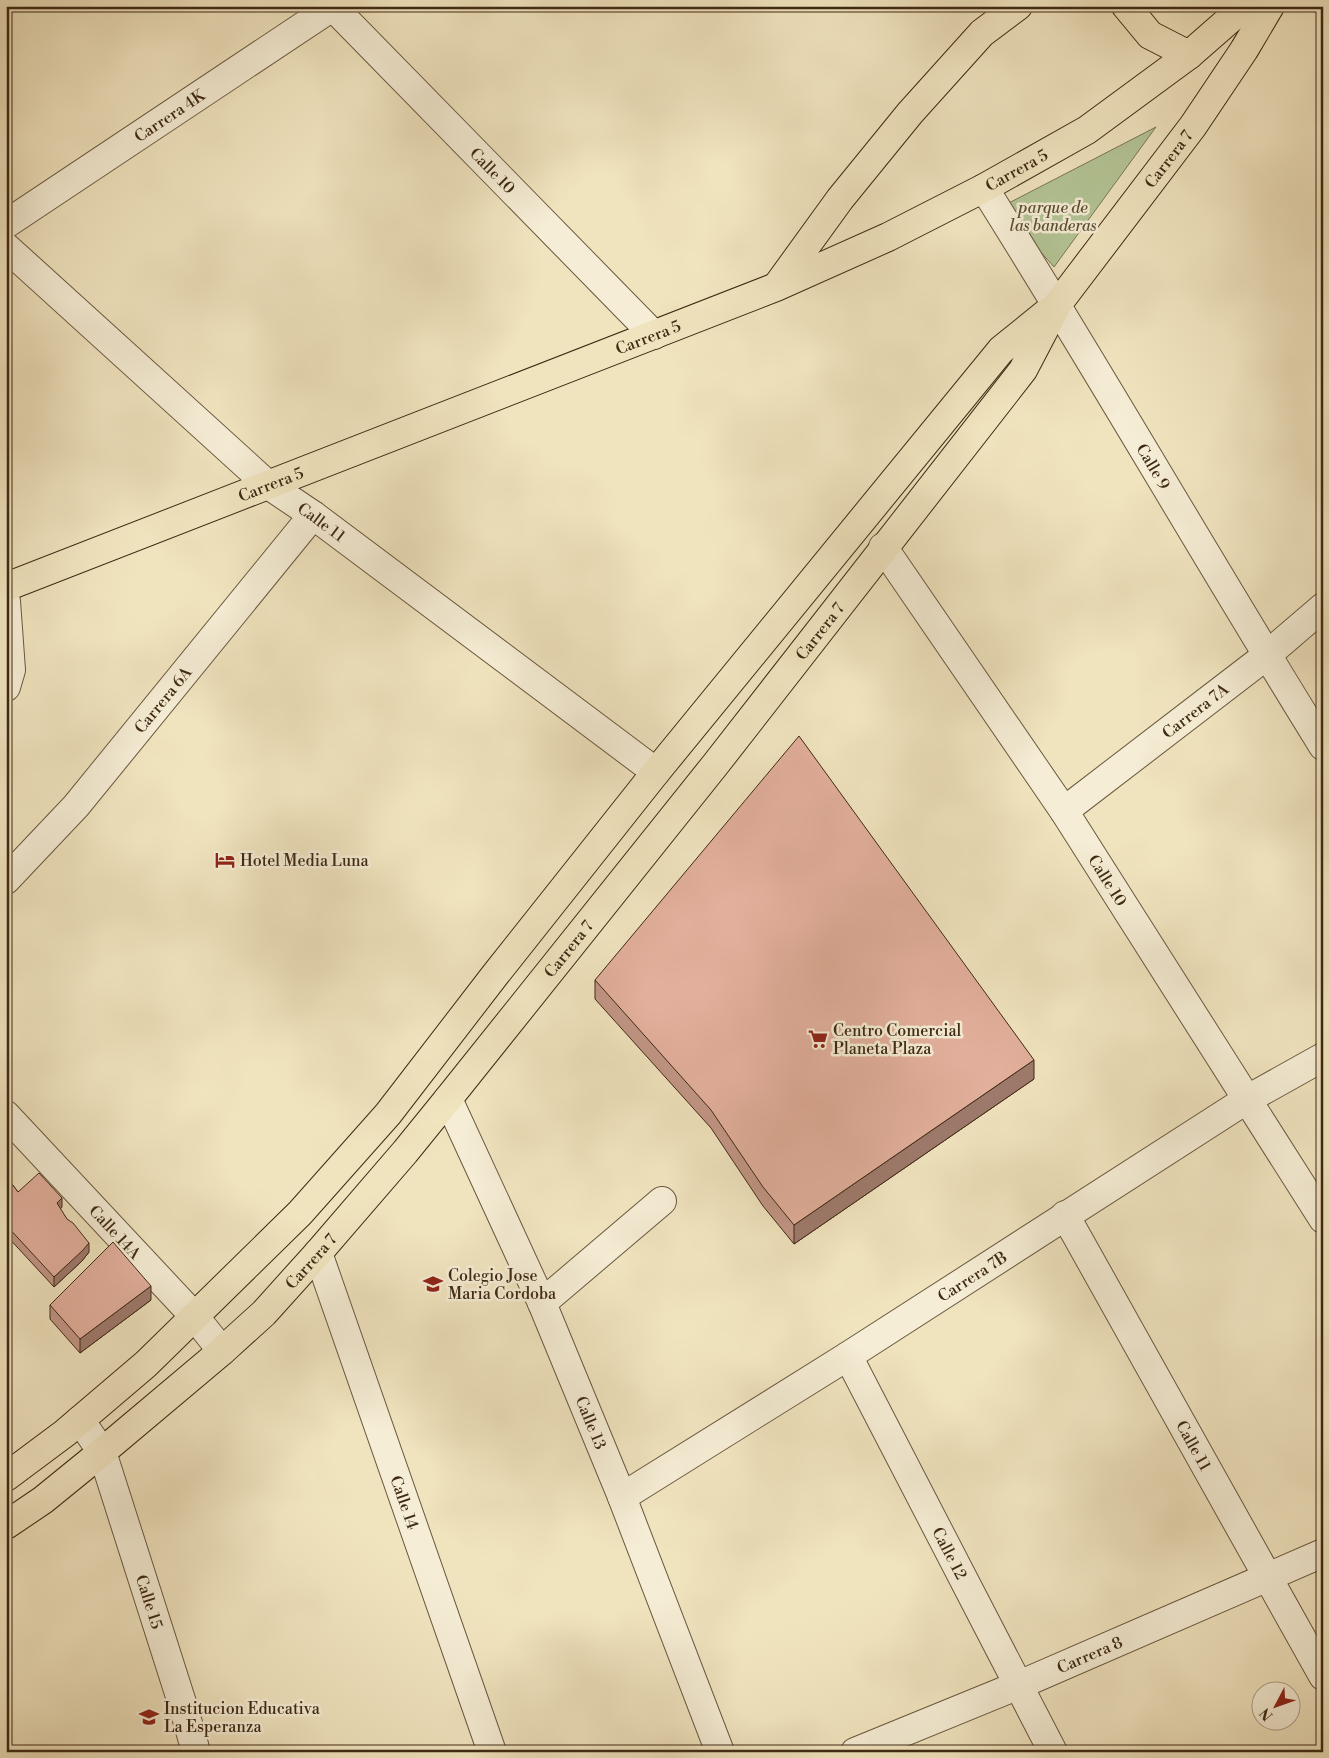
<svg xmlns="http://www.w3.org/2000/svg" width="1329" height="1758" font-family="'Libre Bodoni',serif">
<rect width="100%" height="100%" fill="#f0e4bf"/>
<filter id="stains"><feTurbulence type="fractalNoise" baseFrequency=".004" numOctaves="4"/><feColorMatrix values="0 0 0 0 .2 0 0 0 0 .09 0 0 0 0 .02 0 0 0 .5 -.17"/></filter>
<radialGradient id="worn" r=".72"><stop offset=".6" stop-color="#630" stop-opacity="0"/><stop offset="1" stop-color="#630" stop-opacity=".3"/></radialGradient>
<path fill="#b4c596" stroke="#797755" d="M 1156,127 L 1054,267 L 1001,207 Z"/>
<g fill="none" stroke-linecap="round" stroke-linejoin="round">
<defs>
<g id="minor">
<path id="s1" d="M 332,6 L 654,335"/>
<path id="s2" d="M 984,188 C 1100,372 1208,561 1323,746"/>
<path id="s3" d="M 6,224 L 332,7"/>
<path id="s4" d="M 6,247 L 267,484 L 313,515 L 656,772"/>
<path id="s5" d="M 883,547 L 1064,811 L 1323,1219"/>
<path d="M 6,601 L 11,670 L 6,687"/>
<path id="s6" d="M 1064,811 L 1266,656 L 1323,607"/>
<path id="s7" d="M 6,880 L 76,806 L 313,515"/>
<path id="s8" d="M 448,1099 L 542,1303 L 622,1497 L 720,1752"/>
<path id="s9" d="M 6,1115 L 195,1317 L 222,1351"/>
<path id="s10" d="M 1065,1215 L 1323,1676"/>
<path id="s11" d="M 318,1253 L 492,1752"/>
<path d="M 542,1303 L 662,1201"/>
<path id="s12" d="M 848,1356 L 1053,1752"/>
<path id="s13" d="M 80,1420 L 102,1452 L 184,1709 L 196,1752"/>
<path id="s14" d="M 622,1497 L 848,1356 L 1246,1100 L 1323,1057"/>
<path id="s15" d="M 855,1752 L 1019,1685 L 1323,1553"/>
</g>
<g id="major">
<path d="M 6,1477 L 65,1433 L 146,1364 L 300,1213 L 388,1114 L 495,975 L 656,772 L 1001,350 L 1048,312"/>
<path id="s16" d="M 6,1525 L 43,1500 L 102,1452 L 222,1351 L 264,1313 L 318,1253 L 405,1152 L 448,1099 L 715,765 L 1023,370 L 1057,305 L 1193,126 L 1244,50 L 1270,6"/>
</g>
<g id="highway">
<path d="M 1126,6 L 1150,35 L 1189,55"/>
<path d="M 777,286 L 840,199 L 910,113 L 982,33 L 1018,6"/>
<path id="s17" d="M 6,587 L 776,287 L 888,237 L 984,188 L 1087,130 L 1189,55 L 1245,6"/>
</g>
</defs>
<use href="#minor" stroke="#6a583f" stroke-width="30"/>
<use href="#major" stroke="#3e2914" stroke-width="30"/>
<use href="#highway" stroke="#3e2914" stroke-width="30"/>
<use href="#minor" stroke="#f5edd5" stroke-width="28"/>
<use href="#major" stroke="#f0e4bf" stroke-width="28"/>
<use href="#highway" stroke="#f0e4bf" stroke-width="28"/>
</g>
<path fill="#c29686" stroke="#3e2914" d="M 595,980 L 1034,1079 L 794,1244 L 763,1206 L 711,1128 L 595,999 Z
M 6,1176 L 18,1192 L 62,1207 L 60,1209 L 89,1252 L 82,1261 L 54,1287 L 6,1235 Z
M 151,1300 L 80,1353 L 50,1319 L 50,1305 Z"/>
<path fill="#9e7a6d" stroke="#3e2914" d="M 1034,1060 L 1034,1079 L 794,1244 L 794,1225 Z
M 62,1198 L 62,1207 L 57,1213 L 57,1203 Z
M 89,1243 L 89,1252 L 82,1261 L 54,1287 L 54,1277 Z
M 151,1286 L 151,1300 L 80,1353 L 80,1339 Z"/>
<path fill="#e2af9c" stroke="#3e2914" d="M 799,736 L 1034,1060 L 794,1225 L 763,1187 L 711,1110 L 595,980 Z
M 39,1173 L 62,1198 L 57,1203 L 67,1219 L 73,1223 L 89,1243 L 82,1251 L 54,1277 L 6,1225 L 6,1176 L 18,1192 Z
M 113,1242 L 151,1286 L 80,1339 L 50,1305 Z"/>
<defs>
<symbol id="hotel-bare" viewBox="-9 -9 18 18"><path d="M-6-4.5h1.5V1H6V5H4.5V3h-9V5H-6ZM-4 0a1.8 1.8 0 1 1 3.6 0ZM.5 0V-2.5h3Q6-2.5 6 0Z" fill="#8f2418" stroke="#f5edd5" stroke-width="2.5" paint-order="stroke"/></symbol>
<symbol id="supermarket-bare" viewBox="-9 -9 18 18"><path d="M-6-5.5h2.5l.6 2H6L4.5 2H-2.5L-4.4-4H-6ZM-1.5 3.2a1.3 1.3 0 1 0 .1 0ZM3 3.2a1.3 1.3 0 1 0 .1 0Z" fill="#8f2418" stroke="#f5edd5" stroke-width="2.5" paint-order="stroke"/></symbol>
<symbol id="school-bare" viewBox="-9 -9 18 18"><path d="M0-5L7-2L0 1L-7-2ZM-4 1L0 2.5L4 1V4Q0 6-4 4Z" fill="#8f2418" stroke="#f5edd5" stroke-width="2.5" paint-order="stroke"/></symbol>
</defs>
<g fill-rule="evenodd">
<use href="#hotel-bare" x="211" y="846" width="28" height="28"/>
<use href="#supermarket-bare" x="804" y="1025" width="28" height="28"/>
<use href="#school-bare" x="419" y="1270" width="28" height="28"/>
<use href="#school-bare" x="135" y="1703" width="28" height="28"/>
</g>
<g text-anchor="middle" stroke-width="5" stroke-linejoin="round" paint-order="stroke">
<g font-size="16" fill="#3e2914" stroke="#f5edd5">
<text dy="6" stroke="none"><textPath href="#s3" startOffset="196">Carrera 4K</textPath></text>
<text dy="6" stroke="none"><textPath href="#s16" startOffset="1802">Carrera 7</textPath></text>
<text dy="6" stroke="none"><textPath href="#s17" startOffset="1094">Carrera 5</textPath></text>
<text dy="6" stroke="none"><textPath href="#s1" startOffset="230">Calle 10</textPath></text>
<text dy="6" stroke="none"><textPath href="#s17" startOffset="689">Carrera 5</textPath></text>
<text dy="6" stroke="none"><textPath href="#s2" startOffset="326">Calle 9</textPath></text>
<text dy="6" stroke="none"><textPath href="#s17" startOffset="284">Carrera 5</textPath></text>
<text dy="6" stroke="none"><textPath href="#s4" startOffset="419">Calle 11</textPath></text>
<text dy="6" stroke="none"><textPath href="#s16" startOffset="1214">Carrera 7</textPath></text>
<text dy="6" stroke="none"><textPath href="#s7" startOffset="239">Carrera 6A</textPath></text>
<text dy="6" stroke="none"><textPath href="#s6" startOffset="165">Carrera 7A</textPath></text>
<text dy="6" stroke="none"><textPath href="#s5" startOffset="402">Calle 10</textPath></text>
<text dy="6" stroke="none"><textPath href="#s16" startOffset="809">Carrera 7</textPath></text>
<text dy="6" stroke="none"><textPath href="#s9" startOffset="160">Calle 14A</textPath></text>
<text dy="6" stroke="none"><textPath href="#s16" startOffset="404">Carrera 7</textPath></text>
<text dy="6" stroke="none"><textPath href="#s14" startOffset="414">Carrera 7B</textPath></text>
<text dy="6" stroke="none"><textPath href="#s8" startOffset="354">Calle 13</textPath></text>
<text dy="6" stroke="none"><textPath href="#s10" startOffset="264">Calle 11</textPath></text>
<text dy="6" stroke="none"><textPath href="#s11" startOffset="264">Calle 14</textPath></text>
<text dy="6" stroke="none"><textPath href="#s12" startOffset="222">Calle 12</textPath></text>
<text dy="6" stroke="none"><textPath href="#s13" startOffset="196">Calle 15</textPath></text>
<text dy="6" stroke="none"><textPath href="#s15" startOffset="254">Carrera 8</textPath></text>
</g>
<g font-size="16" font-style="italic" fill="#5c5034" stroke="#f5edd5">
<text x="1053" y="213">parque de<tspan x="1053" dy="18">las banderas</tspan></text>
</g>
<g font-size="16" fill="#3e2914" stroke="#f5edd5" text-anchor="start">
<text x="240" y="866">Hotel Media Luna</text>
<text x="833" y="1036">Centro Comercial<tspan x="833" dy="18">Planeta Plaza</tspan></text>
<text x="448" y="1281">Colegio Jose<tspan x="448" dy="18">Maria Cordoba</tspan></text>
<text x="164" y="1714">Institucion Educativa<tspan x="164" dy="18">La Esperanza</tspan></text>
</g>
</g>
<rect width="1329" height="1758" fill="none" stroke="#f0e4bf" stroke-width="25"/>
<rect x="8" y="8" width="1314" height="1743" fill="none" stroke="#3e2914" stroke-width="2.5"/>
<rect x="12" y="12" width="1304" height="1733" fill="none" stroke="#3e2914"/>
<g transform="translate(1276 1706) rotate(229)"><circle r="24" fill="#f5edd5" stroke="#ac9f88"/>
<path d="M0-4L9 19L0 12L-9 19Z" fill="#8f2418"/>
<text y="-8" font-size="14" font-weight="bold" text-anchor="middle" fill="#3e2914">N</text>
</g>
<rect width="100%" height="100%" filter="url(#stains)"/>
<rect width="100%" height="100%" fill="url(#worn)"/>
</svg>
